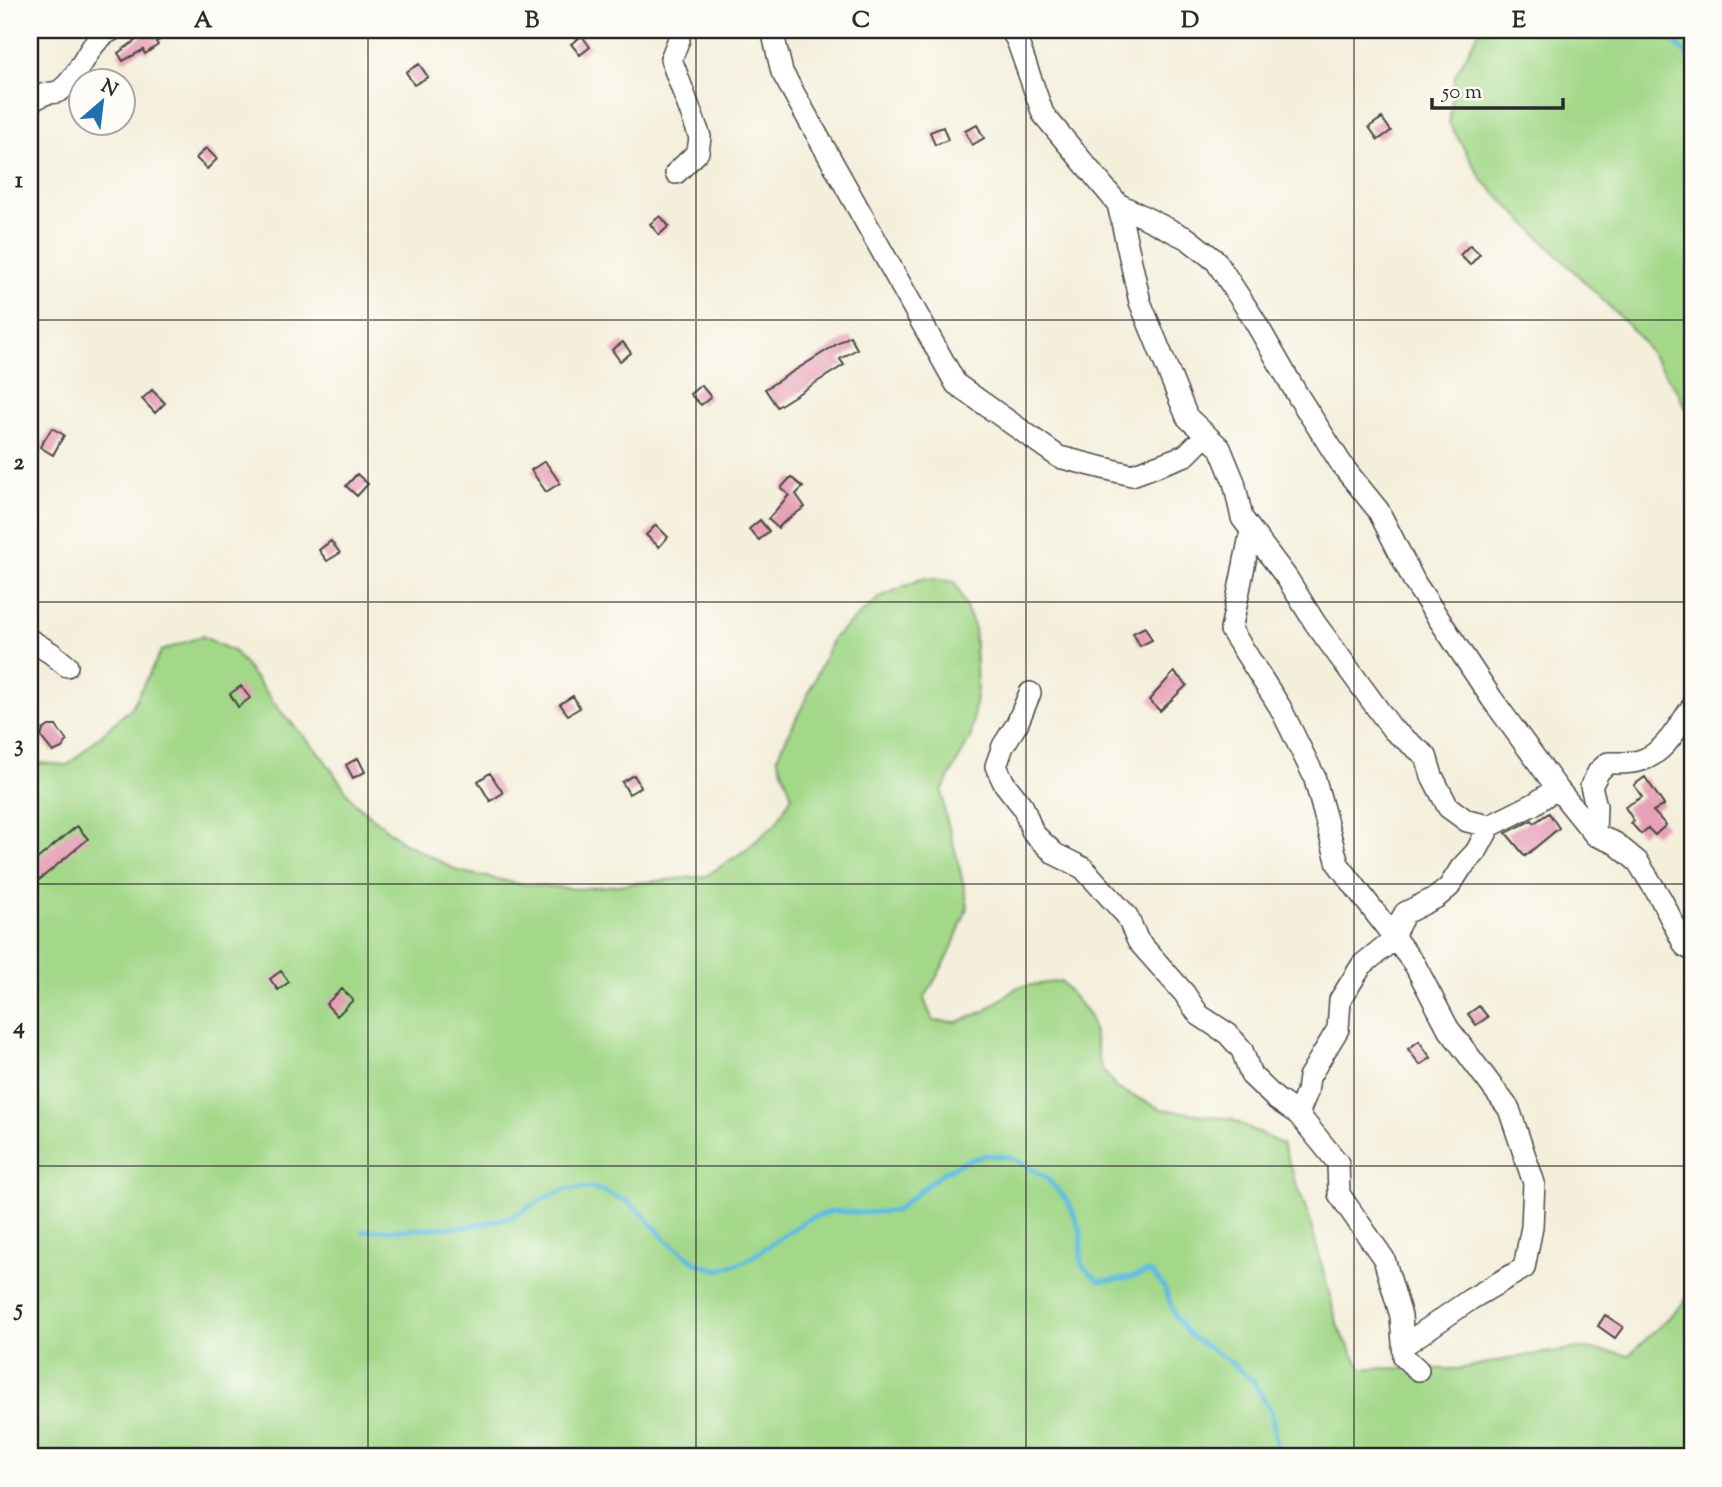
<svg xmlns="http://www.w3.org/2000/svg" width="1722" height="1487" font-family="'Sorts Mill Goudy',serif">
<rect width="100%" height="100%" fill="#fdfcf7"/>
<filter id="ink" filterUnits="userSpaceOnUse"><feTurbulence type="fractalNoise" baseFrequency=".0143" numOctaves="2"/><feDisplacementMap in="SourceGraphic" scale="14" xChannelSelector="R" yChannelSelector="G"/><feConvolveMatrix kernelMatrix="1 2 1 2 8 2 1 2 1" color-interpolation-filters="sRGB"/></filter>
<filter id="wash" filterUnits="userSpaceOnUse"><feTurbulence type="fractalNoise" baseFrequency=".00686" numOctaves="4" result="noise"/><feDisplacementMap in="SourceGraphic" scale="28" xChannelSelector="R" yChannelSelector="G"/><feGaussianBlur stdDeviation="1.57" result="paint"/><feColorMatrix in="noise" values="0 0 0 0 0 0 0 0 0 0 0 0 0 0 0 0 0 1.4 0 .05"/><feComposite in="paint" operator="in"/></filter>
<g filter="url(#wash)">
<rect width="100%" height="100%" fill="#f4efdb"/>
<path fill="#a3d889" stroke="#67825a" stroke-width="2" d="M 1480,30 L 1692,30 L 1692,420 L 1678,392 L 1636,333 L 1483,181 L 1449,123 L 1455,75 Z
M 923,578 L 955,582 L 974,626 L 977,688 L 971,736 L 942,791 L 945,814 L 958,861 L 968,906 L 949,955 L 924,999 L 933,1021 L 957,1022 L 985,1011 L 1018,987 L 1061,981 L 1090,1016 L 1101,1067 L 1116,1088 L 1161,1109 L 1231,1119 L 1282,1144 L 1309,1217 L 1338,1327 L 1361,1368 L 1458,1369 L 1523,1356 L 1580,1348 L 1629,1355 L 1679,1308 L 1692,1291 L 1692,1457 L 30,1457 L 30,758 L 38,763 L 68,765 L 132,707 L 161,651 L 202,636 L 235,652 L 282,713 L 321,755 L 354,802 L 401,841 L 458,871 L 520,884 L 578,889 L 706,876 L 747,849 L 776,823 L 792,796 L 777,757 L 806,699 L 833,638 L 880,597 Z"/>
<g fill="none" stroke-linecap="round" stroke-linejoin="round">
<path stroke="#5fbcdd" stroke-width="5" d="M 1661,30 L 1692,59
M 363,1231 L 466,1227 L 512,1217 L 541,1200 L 568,1189 L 594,1188 L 625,1200 L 642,1213 L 665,1239 L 698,1264 L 720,1270 L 748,1260 L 808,1219 L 833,1211 L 863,1213 L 895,1211 L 941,1174 L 961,1163 L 986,1155 L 1010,1157 L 1046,1177 L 1069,1203 L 1081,1232 L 1081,1264 L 1099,1281 L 1123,1279 L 1151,1272 L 1165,1289 L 1175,1316 L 1189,1335 L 1229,1361 L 1253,1381 L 1272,1413 L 1277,1453 L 1276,1457"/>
</g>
<g id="blocks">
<path fill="#e7a1b7" d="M 150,30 L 177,30 L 156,42 L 158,45 L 145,54 L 143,50 L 123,61 L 118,53 Z
M 582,36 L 590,47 L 580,55 L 571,44 Z
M 419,64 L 428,77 L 414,85 L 406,72 Z
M 1382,118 L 1391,131 L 1378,140 L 1369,127 Z
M 977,125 L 984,138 L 972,145 L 965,131 Z
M 943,127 L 948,140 L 935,145 L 930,132 Z
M 206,148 L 217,159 L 207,169 L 196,158 Z
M 660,216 L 669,226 L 659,235 L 650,224 Z
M 1470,245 L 1480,254 L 1470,265 L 1460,255 Z
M 850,336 L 857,349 L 840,359 L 844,365 L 777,407 L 765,389 Z
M 623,342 L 631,353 L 620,361 L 612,350 Z
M 701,385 L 711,397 L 701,405 L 690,394 Z
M 152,390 L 165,403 L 155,413 L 142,399 Z
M 52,428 L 64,435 L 53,455 L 40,447 Z
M 545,461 L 560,483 L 546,492 L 531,470 Z
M 357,474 L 368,484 L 357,496 L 346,486 Z
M 791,477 L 803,487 L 796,494 L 805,507 L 784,522 L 778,528 L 768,519 L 789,495 L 781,488 Z
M 760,520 L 769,531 L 759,540 L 749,529 Z
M 656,525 L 668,537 L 659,547 L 646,535 Z
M 331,541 L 340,553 L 327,561 L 319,550 Z
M 1145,627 L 1152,640 L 1140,646 L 1133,633 Z
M 1174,672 L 1187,685 L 1160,711 L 1149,700 Z
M 241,686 L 250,698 L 238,707 L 230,694 Z
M 573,696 L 580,708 L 568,715 L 560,704 Z
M 49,726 L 56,726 L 67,741 L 62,748 L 53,752 L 41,737 L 43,730 Z
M 358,758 L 365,772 L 353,778 L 346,765 Z
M 490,773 L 503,793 L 490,801 L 478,781 Z
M 634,775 L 641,787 L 629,794 L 622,782 Z
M 1645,777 L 1664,805 L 1653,811 L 1666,825 L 1655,835 L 1648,828 L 1641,834 L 1631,823 L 1634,821 L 1625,807 L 1642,797 L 1634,785 Z
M 1549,813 L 1559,828 L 1525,856 L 1506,833 L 1532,820 L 1534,823 Z
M 77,826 L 88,839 L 39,880 L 30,869 L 30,865 Z
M 281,971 L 289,982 L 278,990 L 270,979 Z
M 342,989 L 353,1000 L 337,1016 L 326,1004 Z
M 1479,1006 L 1488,1017 L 1476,1025 L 1468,1014 Z
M 1419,1041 L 1431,1058 L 1420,1065 L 1408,1049 Z
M 1605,1315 L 1623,1327 L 1615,1338 L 1598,1326 Z"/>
</g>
</g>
<g filter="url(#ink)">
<use href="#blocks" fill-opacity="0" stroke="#494845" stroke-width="2"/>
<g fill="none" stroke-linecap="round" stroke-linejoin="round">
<defs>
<path id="minor" d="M 772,30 L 782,72 L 956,384 L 1059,457 L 1132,475 L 1186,455 L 1206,435
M 1011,30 L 1017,40 L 1043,114 L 1118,204 L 1140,302 L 1187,417 L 1220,448 L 1234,482 L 1242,518 L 1287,578 L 1315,623 L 1393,730 L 1426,756 L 1432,776 L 1448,807 L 1467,821 L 1490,826 L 1534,804 L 1557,788 L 1595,835 L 1615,843 L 1638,862 L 1661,899 L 1685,946 L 1692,950
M 30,102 C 35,99 40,96 45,94 C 51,92 56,94 61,90 C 84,72 86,42 112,30
M 676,173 L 698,152 L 700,137 L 671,59 L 679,39 L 679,30
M 1118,204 L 1188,239 L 1216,261 L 1253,318 L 1298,396 L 1344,468 L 1378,510 L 1415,583 L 1492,699 L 1557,788
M 1251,531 L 1231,630 L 1280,707 L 1314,776 L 1338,864 L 1415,965 L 1448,1028 L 1509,1109 L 1534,1183 L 1532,1227 L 1524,1268 L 1471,1299 L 1403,1346
M 30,640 L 51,653 L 67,666
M 1030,693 L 1017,724 L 1003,746 L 996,766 L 1004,783 L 1023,807 L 1033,833 L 1055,854 L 1083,868 L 1127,916 L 1138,941 L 1184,993 L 1199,1015 L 1228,1034 L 1242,1050 L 1251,1075 L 1276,1099 L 1298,1114 L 1338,1163 L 1339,1194 L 1384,1259 L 1401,1316 L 1404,1357 L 1418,1370
M 1595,835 L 1596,806 L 1591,786 L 1599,771 L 1608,763 C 1619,763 1631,764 1642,760 C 1665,753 1679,725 1692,707
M 1298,1114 L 1307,1092 L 1309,1077 L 1338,1029 L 1340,1000 L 1362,965 L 1389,943 L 1405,913 L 1437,897 L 1449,887 L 1461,868 L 1476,852 L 1490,826"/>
</defs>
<use href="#minor" stroke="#494845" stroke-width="24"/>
<use href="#minor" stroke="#fff" stroke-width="21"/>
</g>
</g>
<path fill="none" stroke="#2b2b2b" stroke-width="2" stroke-opacity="0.55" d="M 368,30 L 368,1457M 696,30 L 696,1457M 1026,30 L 1026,1457M 1354,30 L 1354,1457M 30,320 L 1692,320M 30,602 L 1692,602M 30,884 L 1692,884M 30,1166 L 1692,1166"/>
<rect width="1722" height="1487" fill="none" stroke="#fdfcf7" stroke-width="77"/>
<g transform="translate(102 102) rotate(28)"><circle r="33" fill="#fdfcf7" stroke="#a9a8a5" stroke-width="2"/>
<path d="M0-5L12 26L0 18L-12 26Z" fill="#1f6fb2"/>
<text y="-10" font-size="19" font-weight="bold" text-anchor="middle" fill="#2b2b2b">N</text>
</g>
<path d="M1432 98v10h131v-10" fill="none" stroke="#2b2b2b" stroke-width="3.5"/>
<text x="1442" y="98" font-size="21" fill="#2b2b2b" stroke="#fdfcf7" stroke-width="5" paint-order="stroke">50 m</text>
<rect x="38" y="38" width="1646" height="1410" fill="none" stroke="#2b2b2b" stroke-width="2.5"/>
<g font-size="23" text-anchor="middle" font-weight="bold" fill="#2b2b2b">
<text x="203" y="27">A</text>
<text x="532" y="27">B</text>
<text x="861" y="27">C</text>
<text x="1190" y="27">D</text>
<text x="1519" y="27">E</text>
<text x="19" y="187">1</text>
<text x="19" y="469">2</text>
<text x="19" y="751">3</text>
<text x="19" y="1033">4</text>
<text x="19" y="1315">5</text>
</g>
</svg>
